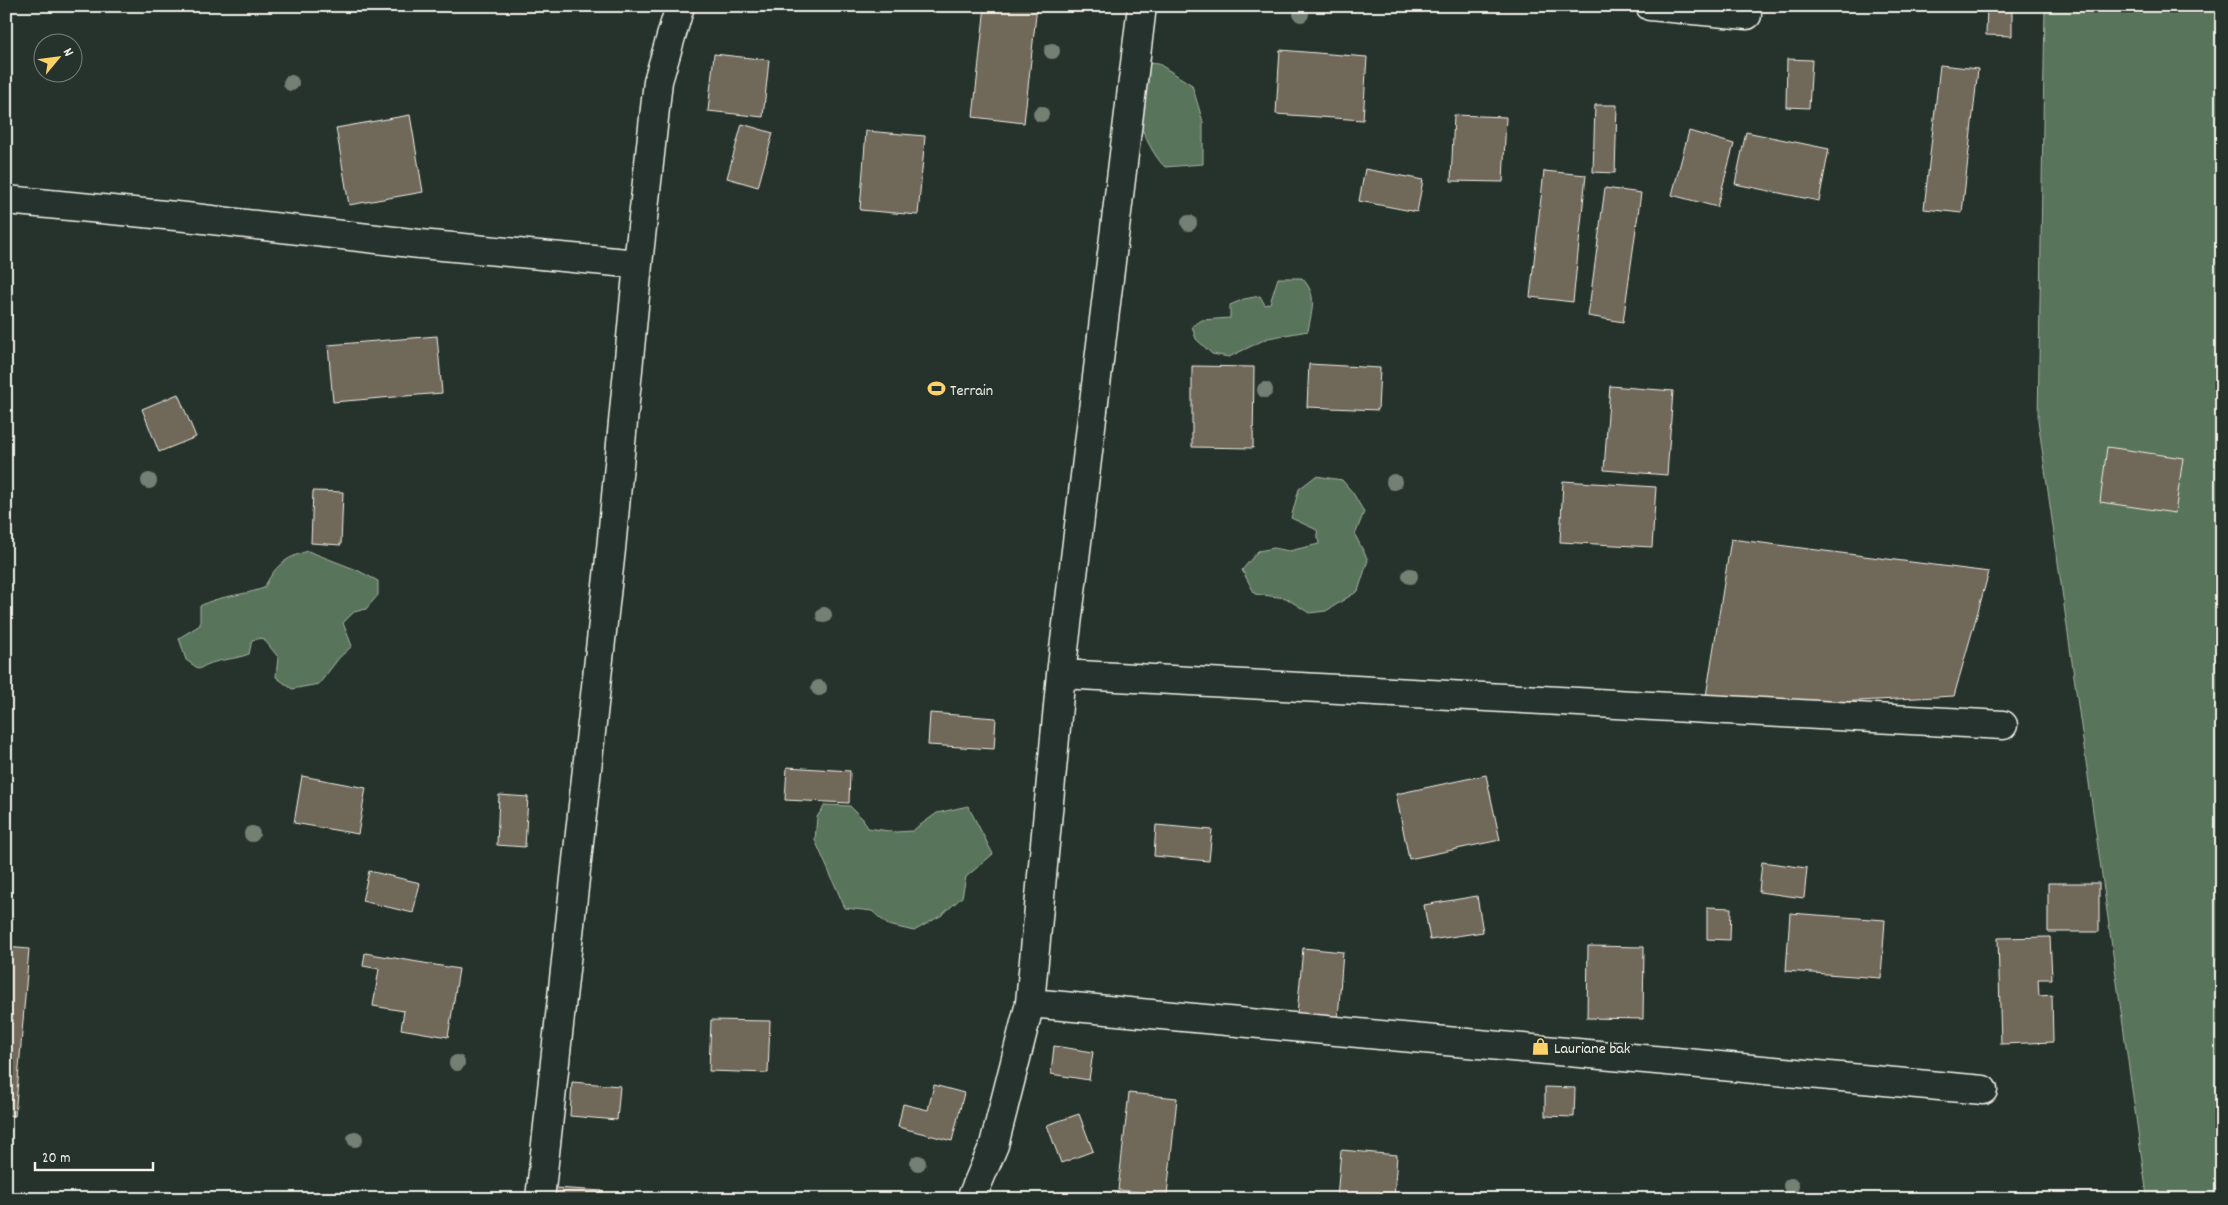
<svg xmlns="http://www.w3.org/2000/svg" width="2228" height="1205" font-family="Dekko,sans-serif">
<rect width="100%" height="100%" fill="#26332d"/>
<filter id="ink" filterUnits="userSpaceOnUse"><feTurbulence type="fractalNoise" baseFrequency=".02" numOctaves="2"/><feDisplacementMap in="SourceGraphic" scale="10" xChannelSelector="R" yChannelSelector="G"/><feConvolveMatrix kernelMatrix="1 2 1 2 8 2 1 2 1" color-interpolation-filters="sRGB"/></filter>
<g filter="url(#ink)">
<path fill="#59745b" stroke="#a6b2a2" d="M 2045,6 L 2222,6 L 2222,1199 L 2149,1199 L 2147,1196 L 2038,420 Z
M 1147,63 L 1159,64 L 1192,85 L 1203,122 L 1203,164 L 1165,167 C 1153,156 1136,122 1136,104 C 1135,94 1144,73 1147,63 Z
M 1278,278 L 1302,278 C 1318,295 1312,309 1308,331 L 1268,338 L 1229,357 L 1212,354 L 1196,339 L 1192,326 L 1202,320 L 1230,318 L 1230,305 L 1244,299 L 1260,296 L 1265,305 L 1270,303 Z
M 1316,476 L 1342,480 L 1353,493 L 1364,512 L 1355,535 L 1368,560 L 1358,591 L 1326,611 L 1309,613 L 1286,598 L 1255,594 L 1242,570 L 1258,551 L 1274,548 L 1289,551 L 1319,544 L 1317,530 L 1291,518 L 1299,489 Z
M 308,551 L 357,570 L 378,581 L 378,595 L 366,609 L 354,612 L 343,623 L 352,646 L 339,658 L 319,684 L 292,689 L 276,677 L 278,657 L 263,638 L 252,640 L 249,654 C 231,661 216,658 199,669 L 186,660 L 179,638 L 200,625 L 200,606 C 219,595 243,596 264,588 C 275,566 284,558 308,551 Z
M 825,805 L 850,806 L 863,819 L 868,828 L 896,832 L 912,831 L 937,813 L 968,806 L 993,854 L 966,877 L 962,897 L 942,915 L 914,931 L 888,925 L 872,911 L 845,908 L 815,840 L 817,817 Z"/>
<path fill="#706858" stroke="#f4f1e8" d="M 985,6 L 1037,6 L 1024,123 L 973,117 Z
M 1987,6 L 2012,6 L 2012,36 L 1986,35 Z
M 1280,50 L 1367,57 L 1363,120 L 1276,114 Z
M 714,54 L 769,60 L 763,117 L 708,111 Z
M 1787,59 L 1812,60 L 1809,108 L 1786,107 Z
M 1940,65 L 1978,69 L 1962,213 L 1924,209 Z
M 1595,105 L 1617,105 L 1615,173 L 1593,172 Z
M 410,115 L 423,192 L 349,205 L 336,128 Z
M 1454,115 L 1506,117 L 1503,182 L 1451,181 Z
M 742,124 L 773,133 L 758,187 L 727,178 Z
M 866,131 L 925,136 L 918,215 L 860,210 Z
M 1689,131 L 1734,144 L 1717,207 L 1672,195 Z
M 1746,132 L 1829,149 L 1819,201 L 1735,184 Z
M 1365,169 L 1423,180 L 1417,212 L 1359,201 Z
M 1544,171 L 1586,175 L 1573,302 L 1530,297 Z
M 1605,188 L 1641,193 L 1623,322 L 1588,316 Z
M 437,336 L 442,393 L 333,402 L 328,345 Z
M 1309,364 L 1380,368 L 1378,410 L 1307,407 Z
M 1192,366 L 1254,367 L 1253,448 L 1192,447 Z
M 1610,386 L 1673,391 L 1667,475 L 1604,470 Z
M 178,394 L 196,437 L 159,452 L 142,409 Z
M 2107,447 L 2183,458 L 2175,513 L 2100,502 Z
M 1563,481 L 1656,487 L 1652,547 L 1560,542 Z
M 313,491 L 343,492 L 341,545 L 311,543 Z
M 1731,539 L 1989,572 L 1954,696 L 1704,709 Z
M 930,713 L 996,718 L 994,749 L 928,745 Z
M 787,767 L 850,771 L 849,803 L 785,800 Z
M 1486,775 L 1500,840 L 1409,859 L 1396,794 Z
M 302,776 L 366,788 L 358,834 L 294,823 Z
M 499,795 L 528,797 L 525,847 L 497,845 Z
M 1156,825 L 1212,830 L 1209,861 L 1154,856 Z
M 1762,862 L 1807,868 L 1804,898 L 1759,892 Z
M 369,871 L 420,883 L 413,913 L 362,901 Z
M 2048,883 L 2099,883 L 2099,932 L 2048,932 Z
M 1477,896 L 1483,932 L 1430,940 L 1424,905 Z
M 1707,907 L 1731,908 L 1730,940 L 1707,939 Z
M 1790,913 L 1885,920 L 1881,978 L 1786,971 Z
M 2050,937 L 2052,979 L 2038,979 L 2039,996 L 2052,995 L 2053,1042 L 2001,1044 L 1998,938 Z
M 1588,946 L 1644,947 L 1643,1019 L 1587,1018 Z
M 6,947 L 29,949 L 15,1116 L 6,1115 Z
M 1303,948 L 1343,952 L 1338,1018 L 1297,1014 Z
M 365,953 L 459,969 L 448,1037 L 401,1029 L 404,1011 L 373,1006 L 379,969 L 363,966 Z
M 711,1020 L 770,1021 L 768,1073 L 709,1071 Z
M 1054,1046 L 1093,1052 L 1089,1080 L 1051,1074 Z
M 572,1082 L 620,1086 L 617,1120 L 570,1116 Z
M 934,1085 L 964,1093 L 952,1141 L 898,1127 L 903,1104 L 928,1110 Z
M 1545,1087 L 1575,1088 L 1574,1117 L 1545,1116 Z
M 1129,1093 L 1177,1098 L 1167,1195 L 1118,1190 Z
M 1079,1114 L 1093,1151 L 1061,1163 L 1047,1125 Z
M 1341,1150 L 1397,1155 L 1394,1199 L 1337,1199 Z
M 555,1188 L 602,1191 L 602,1199 L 554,1199 Z"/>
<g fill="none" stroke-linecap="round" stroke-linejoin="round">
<defs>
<path id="street" d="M 1650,6 L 1747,15
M 6,200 L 186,217 L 420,244 L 638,264
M 1061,674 L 2003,725
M 1030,1003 L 1983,1090
M 540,1199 L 611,549 L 638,264 L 658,81 L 680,6
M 971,1199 L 994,1145 L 1030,1003 L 1061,674 L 1142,6"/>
</defs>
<use href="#street" stroke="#f4f1e8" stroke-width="31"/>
<use href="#street" stroke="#26332d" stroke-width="28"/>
</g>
<g fill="#758075">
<circle cx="1301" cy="14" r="8"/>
<circle cx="1052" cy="51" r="8"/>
<circle cx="291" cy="83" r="8"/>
<circle cx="1041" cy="114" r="8"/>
<circle cx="1189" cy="223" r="8"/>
<circle cx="1265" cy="390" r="8"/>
<circle cx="149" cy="481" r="8"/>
<circle cx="1394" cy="482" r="8"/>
<circle cx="1410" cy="576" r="8"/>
<circle cx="824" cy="615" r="8"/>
<circle cx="819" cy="688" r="8"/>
<circle cx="252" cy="834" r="8"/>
<circle cx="457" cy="1063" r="8"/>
<circle cx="355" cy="1139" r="8"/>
<circle cx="918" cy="1163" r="8"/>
<circle cx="1791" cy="1186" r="8"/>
</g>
</g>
<defs>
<symbol id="stadium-bare" viewBox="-9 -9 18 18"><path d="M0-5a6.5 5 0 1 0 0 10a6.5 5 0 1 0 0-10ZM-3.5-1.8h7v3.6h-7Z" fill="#ffd166" stroke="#26332d" stroke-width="2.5" paint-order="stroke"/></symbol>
<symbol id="shop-bare" viewBox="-9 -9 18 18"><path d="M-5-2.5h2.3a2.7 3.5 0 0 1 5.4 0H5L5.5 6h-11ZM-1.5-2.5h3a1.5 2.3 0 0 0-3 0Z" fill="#ffd166" stroke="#26332d" stroke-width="2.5" paint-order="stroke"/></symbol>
</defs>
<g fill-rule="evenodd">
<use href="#stadium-bare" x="924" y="376" width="25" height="25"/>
<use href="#shop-bare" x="1528" y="1034" width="25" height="25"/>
</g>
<g text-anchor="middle" stroke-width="4.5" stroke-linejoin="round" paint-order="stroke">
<g font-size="16" fill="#f4f1e8" stroke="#26332d" text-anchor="start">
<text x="950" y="395">Terrain</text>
<text x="1554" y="1053">Lauriane bak</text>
</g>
</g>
<rect width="2228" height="1205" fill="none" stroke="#26332d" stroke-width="25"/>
<rect x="12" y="12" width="2203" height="1180" fill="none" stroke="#f4f1e8" stroke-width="2" filter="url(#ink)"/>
<g transform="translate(58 58) rotate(61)"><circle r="24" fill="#26332d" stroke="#787f78"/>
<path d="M0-4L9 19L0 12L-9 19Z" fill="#ffd166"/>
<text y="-8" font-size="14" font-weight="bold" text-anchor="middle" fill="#f4f1e8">N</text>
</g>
<path d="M35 1162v8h118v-8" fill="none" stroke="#f4f1e8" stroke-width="2.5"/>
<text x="42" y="1162" font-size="15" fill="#f4f1e8" stroke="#26332d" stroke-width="4" paint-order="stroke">20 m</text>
</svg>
